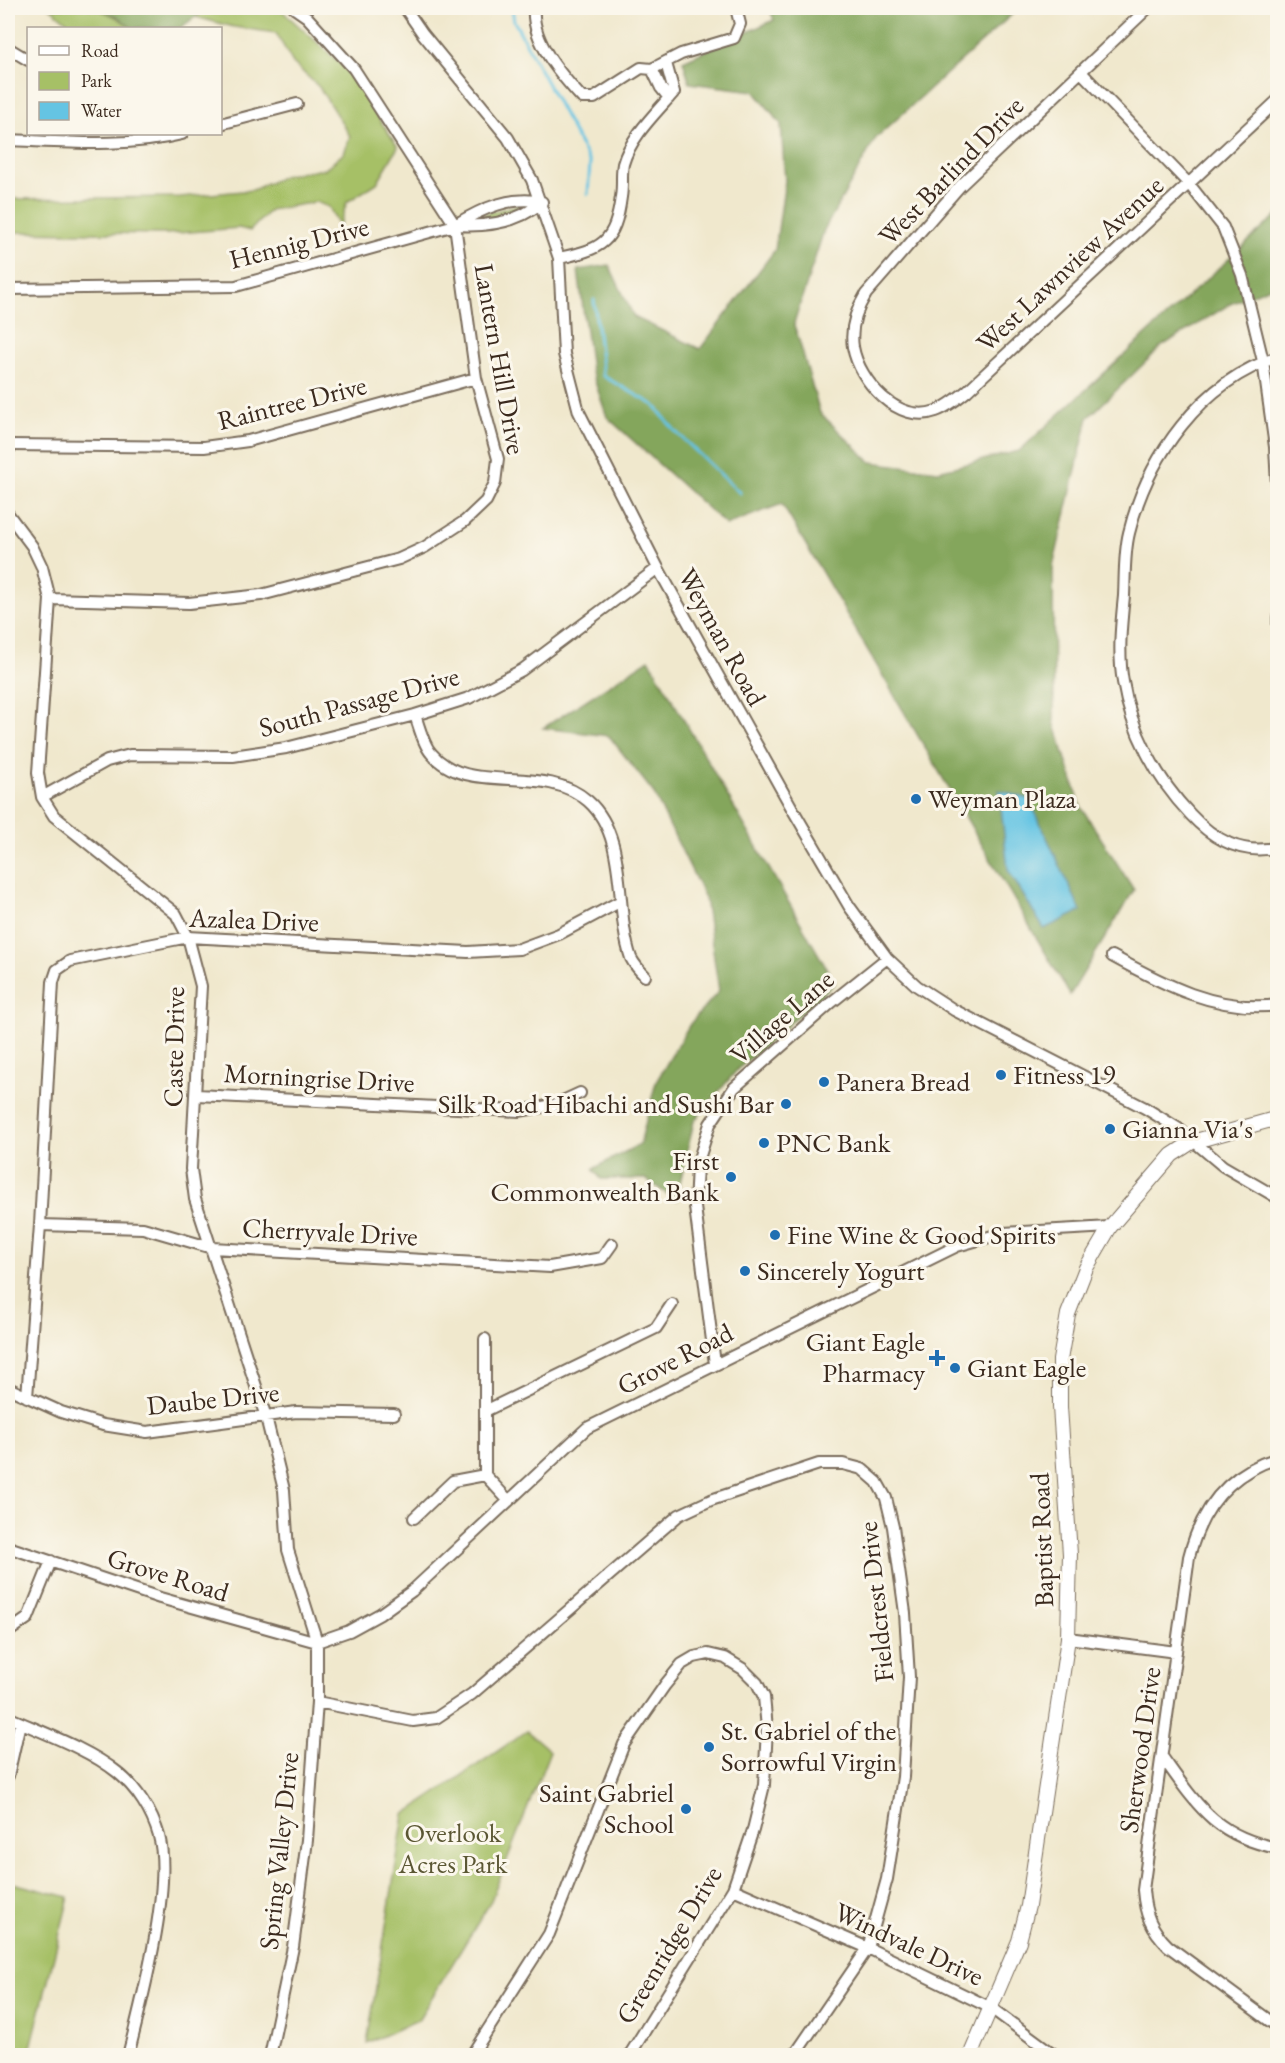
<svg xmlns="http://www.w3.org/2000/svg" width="1285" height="2063" font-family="'EB Garamond',serif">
<rect width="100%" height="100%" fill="#fbf7ec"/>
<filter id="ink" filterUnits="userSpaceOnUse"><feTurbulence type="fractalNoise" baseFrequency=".0167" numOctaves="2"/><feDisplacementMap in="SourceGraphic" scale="12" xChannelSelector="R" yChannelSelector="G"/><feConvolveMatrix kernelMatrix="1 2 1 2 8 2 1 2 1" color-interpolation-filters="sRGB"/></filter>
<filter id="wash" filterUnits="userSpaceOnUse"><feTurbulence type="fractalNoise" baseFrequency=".008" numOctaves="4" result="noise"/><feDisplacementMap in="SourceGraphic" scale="24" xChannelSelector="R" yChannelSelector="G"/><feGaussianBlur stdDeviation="1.35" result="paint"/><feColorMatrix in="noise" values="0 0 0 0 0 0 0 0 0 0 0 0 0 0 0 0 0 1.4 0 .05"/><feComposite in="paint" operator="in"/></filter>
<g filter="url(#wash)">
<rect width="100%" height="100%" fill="#f0e8cd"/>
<path fill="#a6c066" stroke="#707542" stroke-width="1.5" d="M 50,8 C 87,8 102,4 132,28 L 75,28 Z
M 208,8 L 279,8 L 344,67 L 398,147 L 377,183 L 347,202 L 339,226 L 329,207 L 316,202 L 270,210 L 250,231 L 239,228 L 166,234 L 8,232 L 8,199 L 180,197 L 253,190 L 286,175 L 325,169 L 344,153 L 350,136 L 319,87 L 293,63 L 276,33 L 234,27 L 195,17 Z
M 520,204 L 524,207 L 523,212 L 483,223 L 478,220 L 480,215 Z
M 527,1731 L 550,1751 L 490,1903 L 418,2020 L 367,2043 L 404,1815 Z
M 8,1882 L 69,1897 L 29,2055 L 8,2055 Z"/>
<path fill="#84a65b" stroke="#60683c" stroke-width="1.5" d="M 98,8 L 208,8 L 180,28 L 132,28 L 119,18 Z
M 769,8 L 1019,8 L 876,138 L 824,230 L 794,323 L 820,413 L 871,462 L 938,471 L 1019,451 L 1277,215 L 1277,284 L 1230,304 L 1162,346 L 1088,418 L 1053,567 L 1054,722 L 1081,807 L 1134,890 L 1070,995 L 782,504 L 726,525 L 607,417 L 591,370 L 578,270 L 609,265 L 634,317 L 700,349 L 775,250 L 785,181 L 781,124 L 754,91 L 690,83 L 683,61 L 774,20 Z
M 649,659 L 835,983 L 737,1070 L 694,1121 L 676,1200 L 645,1179 L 601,1179 L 593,1169 L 640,1144 L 656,1082 L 690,1024 L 719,991 L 705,898 L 653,792 L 609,736 L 543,728 Z"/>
<path fill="#65c4e3" stroke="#507780" stroke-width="1.5" d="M 999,790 L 1029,799 L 1081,911 L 1044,929 L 1008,870 Z"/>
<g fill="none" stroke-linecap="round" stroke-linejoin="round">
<path stroke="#65c4e3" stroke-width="3" d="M 512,8 L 514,21 L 590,163 L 588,194
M 594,300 L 603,376 L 654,405 L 676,432 L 740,493"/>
</g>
</g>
<g filter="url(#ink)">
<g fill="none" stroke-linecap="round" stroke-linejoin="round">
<defs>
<path id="minor" d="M 405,8 L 423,34 L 508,138 L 532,180 L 559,258 L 564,354 L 579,412 L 658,568 L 793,810 L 849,906 L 887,958 L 917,986 L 954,1010 L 1145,1108 L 1179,1129 L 1223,1166 L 1278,1198
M 534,8 C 531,41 561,75 582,98 L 594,98 L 641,68 L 652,69 L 681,54 L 734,38 L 740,24 L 736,8
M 1148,8 L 960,186 L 866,294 C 856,310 850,327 853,347 C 859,381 898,425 936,411 C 947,407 957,399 967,391 L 1278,100
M 8,48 L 28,60
M 652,69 L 661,88 L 669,98
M 1081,72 L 1189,184 L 1223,227 L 1242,275 L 1263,361 L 1275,447 L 1278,504
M 220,124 L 297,104
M 8,140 C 65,142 126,148 182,134
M 456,225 C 486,227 518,223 542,202
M 559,258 C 602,249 615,243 621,197 C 623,186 621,174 623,164 C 631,136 656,113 674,92 L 666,63
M 8,289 L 236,286 L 455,225 C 481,209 511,195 542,202
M 1278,357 C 1201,381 1147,458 1129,533 C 1124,553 1125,576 1124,596 C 1121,625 1118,654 1123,682 C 1131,731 1156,778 1190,814 C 1214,840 1242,856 1278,847
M 8,445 L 204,447 L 248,441 L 476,378
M 8,514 L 32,546 L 42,567 L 50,599 L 38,773 L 42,797 L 54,816 L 176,914 L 188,937 L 201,986 L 191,1169 L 195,1199 L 266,1417 L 284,1490 L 288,1550 L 317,1642 L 317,1702 L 307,1840 L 293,1947 L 270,2056
M 50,599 L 189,603 L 261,595 L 399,559 L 425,547 L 465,521 L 486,501 L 495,483 L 498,459 L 476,378 L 455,225 L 354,69 L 307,17 L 294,8
M 1278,617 L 1278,654
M 415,715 C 419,726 423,744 431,753 C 468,798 543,761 588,801 C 629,837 614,910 631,958 C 634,964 640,971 645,976
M 42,797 L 107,761 L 130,755 L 233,756 L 286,748 L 415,715 L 469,698 L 522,670 L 658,568
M 1112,956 C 1163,984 1217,1013 1278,1005
M 197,1095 L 519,1111 L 554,1105 L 580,1093
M 40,1225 L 143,1228 L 212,1248 L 550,1267 L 602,1258 L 612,1244
M 485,1339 L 485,1475 L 508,1500
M 715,1364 L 695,1207 L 697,1165 L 710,1124 L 734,1088 L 832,1002 L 887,958
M 8,1388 L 61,1412 L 103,1425 L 147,1432 L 296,1412 L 394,1414
M 27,1397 L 40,1225 L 53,982 L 57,970 L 70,961 L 188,937 L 468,952 L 519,949 L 559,934 L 621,901
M 485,1411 L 656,1328 L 672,1304
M 1278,1458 C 1228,1473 1201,1509 1189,1557 L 1143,1890 C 1145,1915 1151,1929 1168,1946 L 1278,2027
M 414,1518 L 453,1481 L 485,1475
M 8,1547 L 160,1598 L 317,1642 L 349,1631 L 380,1614 L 412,1591 L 587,1428 L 957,1246 L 1003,1233 L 1110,1227
M 8,1632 L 28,1618 L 51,1561
M 1068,1638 L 1176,1652
M 317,1702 L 413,1721 L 436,1718 L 472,1694 L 679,1515 L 711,1500 L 819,1464 L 843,1464 L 862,1469 L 877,1482 L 886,1498 L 893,1527 L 905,1613 L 909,1677 L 903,1777 L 887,1879 L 868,1948 L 794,2056
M 8,1717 C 41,1732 89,1749 117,1772 C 137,1788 152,1812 159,1836 C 173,1886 141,2003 128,2056
M 1163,1758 C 1197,1805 1216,1837 1278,1848
M 8,1776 L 20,1723
M 733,1889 L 868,1948 L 991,2008 L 1056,2056
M 471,2056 L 549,1934 L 624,1744 L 665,1685 L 682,1664 L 694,1657 L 708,1654 L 725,1658 L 743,1669 L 757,1683 L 764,1697 L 767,1728 L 764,1785 L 753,1830 L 733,1889 L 629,2056"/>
<path id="major" d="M 970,2056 L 1019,1941 L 1028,1906 L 1068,1638 L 1070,1554 L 1060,1407 L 1060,1360 L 1068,1314 L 1086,1268 L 1110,1227 L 1172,1155 L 1192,1142 L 1278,1118"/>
</defs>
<use href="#minor" stroke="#7a6c5b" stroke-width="14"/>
<use href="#major" stroke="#7a6c5b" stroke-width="16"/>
<use href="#minor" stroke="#fff" stroke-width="10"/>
<use href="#major" stroke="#fff" stroke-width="14"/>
</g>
</g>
<g fill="#1f6fb2" stroke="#fbf7ec" stroke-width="2">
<circle cx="916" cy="799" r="6"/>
<circle cx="1001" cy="1075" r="6"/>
<circle cx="824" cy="1082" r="6"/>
<circle cx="786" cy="1104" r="6"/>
<circle cx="1110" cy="1129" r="6"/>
<circle cx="764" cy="1143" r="6"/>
<circle cx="731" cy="1177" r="6"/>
<circle cx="775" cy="1235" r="6"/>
<circle cx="745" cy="1271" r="6"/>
<path d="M934 1349h6v6h6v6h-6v6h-6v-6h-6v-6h6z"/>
<circle cx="955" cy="1368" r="6"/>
<circle cx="709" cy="1747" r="6"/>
<circle cx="686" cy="1809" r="6"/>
</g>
<g text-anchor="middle" stroke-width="6" stroke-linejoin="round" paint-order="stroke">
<g font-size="27" fill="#3b2a1e" stroke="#fbf7ec">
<text transform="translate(951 171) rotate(-46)" y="9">West Barlind Drive</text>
<text transform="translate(299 243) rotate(-14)" y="9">Hennig Drive</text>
<text transform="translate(1070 264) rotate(-43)" y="9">West Lawnview Avenue</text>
<text transform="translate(500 359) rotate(80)" y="9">Lantern Hill Drive</text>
<text transform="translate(292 403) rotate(-14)" y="9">Raintree Drive</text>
<text transform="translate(722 637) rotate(61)" y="9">Weyman Road</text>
<text transform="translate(359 702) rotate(-15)" y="9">South Passage Drive</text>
<text transform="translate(254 920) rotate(2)" y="9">Azalea Drive</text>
<text transform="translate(782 1017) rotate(-41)" y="9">Village Lane</text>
<text transform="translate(174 1047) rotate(-89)" y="9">Caste Drive</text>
<text transform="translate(319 1078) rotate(3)" y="9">Morningrise Drive</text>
<text transform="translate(330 1232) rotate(3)" y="9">Cherryvale Drive</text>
<text transform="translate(675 1359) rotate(-27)" y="9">Grove Road</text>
<text transform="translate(213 1399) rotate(-6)" y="9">Daube Drive</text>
<text transform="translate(1042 1540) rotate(-92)" y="9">Baptist Road</text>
<text transform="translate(168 1575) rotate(17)" y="9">Grove Road</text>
<text transform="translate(876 1602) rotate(-96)" y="9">Fieldcrest Drive</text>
<text transform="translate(1140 1750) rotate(-82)" y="9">Sherwood Drive</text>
<text transform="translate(279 1851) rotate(-84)" y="9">Spring Valley Drive</text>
<text transform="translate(909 1944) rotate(25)" y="9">Windvale Drive</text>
<text transform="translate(669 1945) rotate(-59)" y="9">Greenridge Drive</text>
</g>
<g font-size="27" fill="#3b2a1e" stroke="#fbf7ec" text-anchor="start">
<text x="928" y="808">Weyman Plaza</text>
<text x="1013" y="1084">Fitness 19</text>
<text x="836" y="1091">Panera Bread</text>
<text x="774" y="1113" text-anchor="end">Silk Road Hibachi and Sushi Bar</text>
<text x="1122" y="1138">Gianna Via's</text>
<text x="776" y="1152">PNC Bank</text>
<text x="719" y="1170" text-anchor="end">First<tspan x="719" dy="31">Commonwealth Bank</tspan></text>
<text x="787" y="1244">Fine Wine &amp; Good Spirits</text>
<text x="757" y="1280">Sincerely Yogurt</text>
<text x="925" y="1351" text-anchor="end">Giant Eagle<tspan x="925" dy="31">Pharmacy</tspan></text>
<text x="967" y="1377">Giant Eagle</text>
<text x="721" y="1740">St. Gabriel of the<tspan x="721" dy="31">Sorrowful Virgin</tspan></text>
<text x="674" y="1802" text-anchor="end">Saint Gabriel<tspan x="674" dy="31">School</tspan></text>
</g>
<g font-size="27" fill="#5b5734" stroke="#fbf7ec">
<text x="453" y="1842">Overlook<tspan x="453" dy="31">Acres Park</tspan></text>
</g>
</g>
<rect width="1285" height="2063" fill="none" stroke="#fbf7ec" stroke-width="30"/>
<rect x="27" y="27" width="195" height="108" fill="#fbf7ec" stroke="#aea59a" stroke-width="1.5"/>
<rect x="39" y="46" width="30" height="9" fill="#ffffff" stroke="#aea59a" stroke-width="1.5"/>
<text x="81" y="57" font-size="18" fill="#3b2a1e">Road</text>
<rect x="39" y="72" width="30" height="18" fill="#a6c066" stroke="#aea59a" stroke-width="1.5"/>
<text x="81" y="87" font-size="18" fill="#3b2a1e">Park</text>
<rect x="39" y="102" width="30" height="18" fill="#65c4e3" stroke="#aea59a" stroke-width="1.5"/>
<text x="81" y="117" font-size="18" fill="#3b2a1e">Water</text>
</svg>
